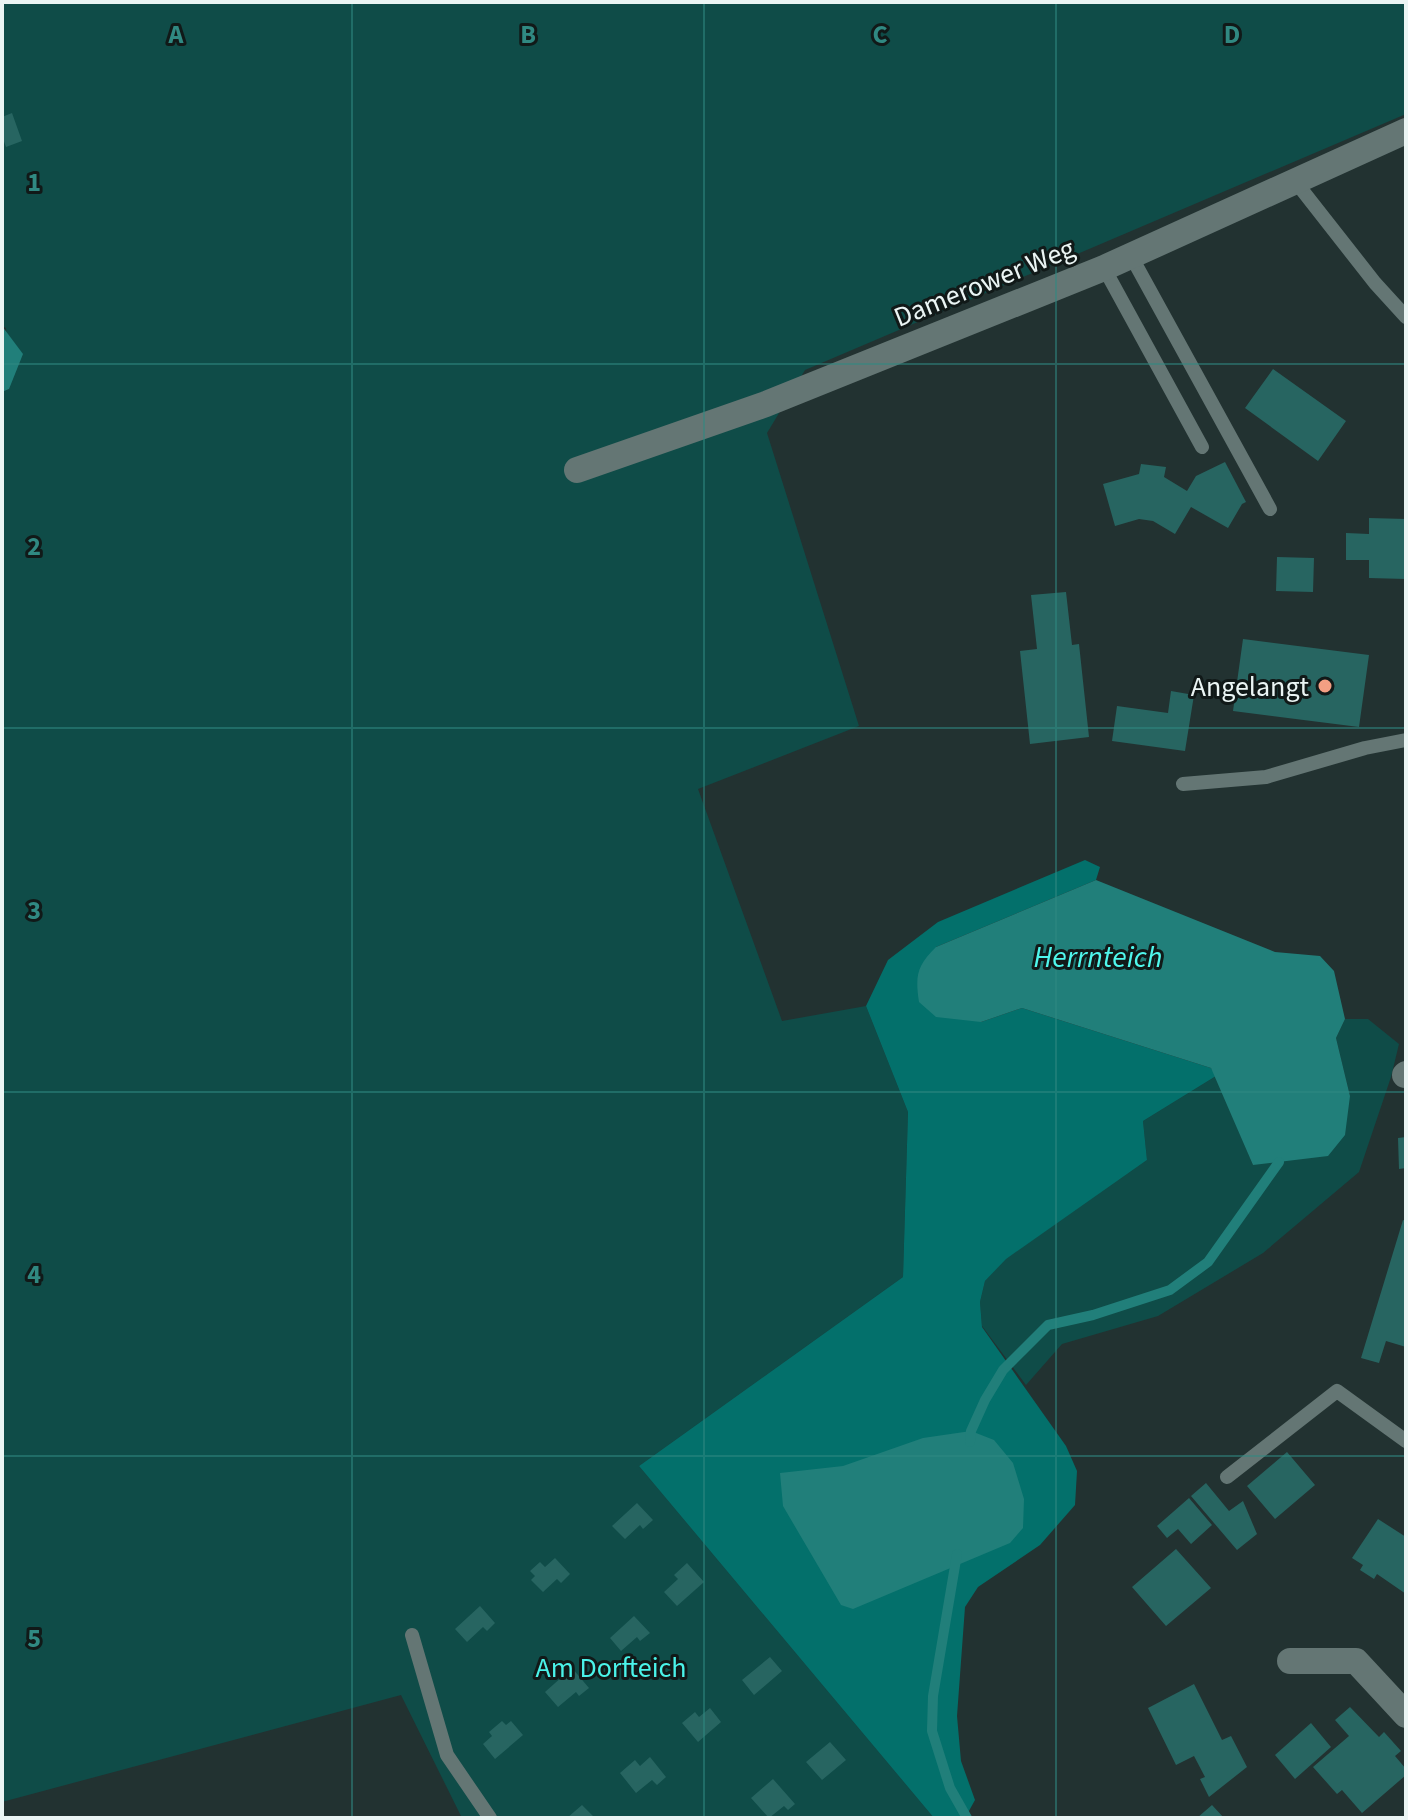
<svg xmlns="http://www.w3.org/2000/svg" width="1408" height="1820" font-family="'Source Sans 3',sans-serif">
<rect width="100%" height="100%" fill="#223231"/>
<path fill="#0f4c48" d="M 2,2 L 1406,2 L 1406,114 L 805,370 L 767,433 L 859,726 L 698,789 L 782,1021 L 866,1006 L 908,1112 L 903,1277 L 639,1466 L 934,1818 L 462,1818 L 401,1695 L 2,1802 L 2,392 L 9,389 L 6,328 L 2,326 Z
M 1345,1019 L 1368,1019 L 1399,1044 L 1391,1077 L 1359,1172 L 1263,1253 L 1158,1316 L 1062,1344 L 1026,1385 L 982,1326 L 980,1302 L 985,1281 L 1005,1259 L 1147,1160 L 1143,1121 L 1216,1076 L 1253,1165 L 1350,1096 L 1336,1038 Z"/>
<path fill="#03706b" d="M 1085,860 L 1100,867 L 1096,880 L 936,947 L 981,1022 L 1022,1008 L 1211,1068 L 1216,1076 L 1143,1121 L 1147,1160 L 1006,1259 L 985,1281 L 980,1302 L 982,1327 L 1066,1446 L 1077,1471 L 1075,1505 L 1040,1545 L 978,1587 L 965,1607 L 957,1716 L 961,1761 L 975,1800 L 965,1818 L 934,1818 L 639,1466 L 903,1277 L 908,1112 L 866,1006 L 888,960 L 938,922 Z"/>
<path fill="#217f7a" d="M 2,326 L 23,354 L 9,389 L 2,392 Z
M 1096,880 L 1275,952 L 1320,956 L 1334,971 L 1345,1019 L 1336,1038 L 1350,1096 L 1345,1135 L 1328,1156 L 1253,1165 L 1211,1068 L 1022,1008 L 981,1022 L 936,1017 L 919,1002 C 915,975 917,966 936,947 Z
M 971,1431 L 994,1440 L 1013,1463 L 1024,1499 L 1023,1528 L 1010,1543 L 853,1609 L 841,1605 L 783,1506 L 780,1473 L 843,1466 L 923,1438 Z"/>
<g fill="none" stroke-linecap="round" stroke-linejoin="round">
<path stroke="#217f7a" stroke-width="10" d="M 970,1442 L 971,1431 L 985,1400 L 1003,1370 L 1048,1325 L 1093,1315 L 1170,1290 L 1208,1262 L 1279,1162
M 957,1554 L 933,1696 L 932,1731 L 950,1788 L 967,1818"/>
</g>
<path fill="#276561" d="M 12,113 L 22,141 L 6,147 L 2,136 L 2,117 Z
M 1273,369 L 1346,421 L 1318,461 L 1245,408 Z
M 1225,462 L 1246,502 L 1242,504 L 1228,528 L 1191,507 L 1175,534 L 1153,521 L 1139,519 L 1115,526 L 1103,484 L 1139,474 L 1141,464 L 1166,467 L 1164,477 L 1187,491 L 1196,476 Z
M 1369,518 L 1406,519 L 1406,579 L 1369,578 L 1369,560 L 1346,560 L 1346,533 L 1369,534 Z
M 1277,557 L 1314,558 L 1313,592 L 1276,591 Z
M 1066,592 L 1072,645 L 1079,644 L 1089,737 L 1030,744 L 1020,651 L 1037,649 L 1031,595 Z
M 1243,639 L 1369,655 L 1359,727 L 1233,711 Z
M 1171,691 L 1194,695 L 1185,751 L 1112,741 L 1117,706 L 1168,713 Z
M 1406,1137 L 1406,1168 L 1399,1169 L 1398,1138 Z
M 1403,1220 L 1406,1221 L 1406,1347 L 1386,1341 L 1379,1363 L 1361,1358 Z
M 1287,1452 L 1315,1485 L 1275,1519 L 1247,1486 Z
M 1206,1483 L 1229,1511 L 1243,1501 L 1257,1534 L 1237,1550 L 1191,1496 Z
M 1189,1498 L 1212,1525 L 1191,1544 L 1178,1529 L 1167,1538 L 1157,1526 Z
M 637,1503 L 653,1520 L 643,1529 L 640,1525 L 625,1539 L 612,1526 Z
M 1378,1519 L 1406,1537 L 1406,1594 L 1377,1574 L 1374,1579 L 1360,1570 L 1363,1565 L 1352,1558 Z
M 1176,1549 L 1211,1588 L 1166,1626 L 1132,1587 Z
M 555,1558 L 570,1574 L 561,1583 L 557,1579 L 543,1592 L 531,1580 L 535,1576 L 530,1571 L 540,1562 L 545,1567 Z
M 687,1563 L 704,1582 L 677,1606 L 664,1592 L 678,1579 L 674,1575 Z
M 480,1606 L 495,1623 L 487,1631 L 483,1627 L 467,1642 L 455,1629 Z
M 634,1616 L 650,1633 L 640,1641 L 637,1637 L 621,1651 L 610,1638 Z
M 770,1657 L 782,1671 L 754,1695 L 742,1680 Z
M 572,1668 L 589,1688 L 579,1696 L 576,1692 L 558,1707 L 545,1692 Z
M 1194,1684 L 1222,1740 L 1231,1736 L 1247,1767 L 1209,1797 L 1200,1779 L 1205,1777 L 1194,1756 L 1176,1765 L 1148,1708 Z
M 1350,1707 L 1379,1737 L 1384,1732 L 1401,1751 L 1395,1756 L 1406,1769 L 1406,1775 L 1362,1813 L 1342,1790 L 1337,1794 L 1313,1767 L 1349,1736 L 1335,1720 Z
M 710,1708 L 721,1722 L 698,1742 L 682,1723 L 695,1712 L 699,1717 Z
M 502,1721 L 506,1725 L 511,1721 L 523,1735 L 495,1759 L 483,1744 L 492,1736 L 489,1732 Z
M 1311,1723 L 1331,1747 L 1295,1779 L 1275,1755 Z
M 830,1742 L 846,1760 L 822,1780 L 806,1762 Z
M 650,1757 L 666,1777 L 657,1785 L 652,1780 L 636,1793 L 620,1773 L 635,1760 L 640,1766 Z
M 773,1779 L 795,1804 L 788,1810 L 784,1806 L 769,1818 L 751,1798 Z
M 582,1805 L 595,1818 L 567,1818 Z
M 1212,1805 L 1224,1818 L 1197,1818 Z"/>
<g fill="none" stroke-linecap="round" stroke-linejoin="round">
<path stroke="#647674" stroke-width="14" d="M 1295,181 L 1375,283 L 1406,317
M 1131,256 L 1270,509
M 1104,268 L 1202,447
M 1183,784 L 1266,777 L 1365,748 L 1406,740
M 1227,1477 L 1337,1391 L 1406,1441
M 412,1635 L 447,1755 L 490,1818"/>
<path stroke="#647674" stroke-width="26" d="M 577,470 L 766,404 L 1104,268 L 1406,131
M 1405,1075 L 1406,1074
M 1290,1661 L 1356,1661 L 1406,1715"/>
</g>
<path fill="none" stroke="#308982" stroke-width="2" stroke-opacity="0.55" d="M 352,2 L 352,1818M 704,2 L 704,1818M 1056,2 L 1056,1818M 2,364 L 1406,364M 2,728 L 1406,728M 2,1092 L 1406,1092M 2,1456 L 1406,1456"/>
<circle fill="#f39f83" stroke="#111918" stroke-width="3" cx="1325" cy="686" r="8"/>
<g text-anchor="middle" stroke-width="6" stroke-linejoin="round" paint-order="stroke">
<g font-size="28" fill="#ebf5f4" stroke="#111918">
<text transform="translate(984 282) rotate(-22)" y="10">Damerower Weg</text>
</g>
<g font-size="28" fill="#ebf5f4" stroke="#111918" text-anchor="end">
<text x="1309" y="696">Angelangt</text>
</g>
<g font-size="28" fill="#4af3e9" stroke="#111918">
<text x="611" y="1677">Am Dorfteich</text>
</g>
<g font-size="30" font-style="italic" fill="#4ff7ec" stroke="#111918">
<text x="1098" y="967">Herrnteich</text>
</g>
</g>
<g font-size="26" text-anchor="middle" font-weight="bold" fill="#308982" stroke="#111918" stroke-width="6" stroke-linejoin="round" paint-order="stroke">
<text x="176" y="43">A</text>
<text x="528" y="43">B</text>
<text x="880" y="43">C</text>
<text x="1232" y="43">D</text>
<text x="34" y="191">1</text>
<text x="34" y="555">2</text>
<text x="34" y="919">3</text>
<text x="34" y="1283">4</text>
<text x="34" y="1647">5</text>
</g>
<rect width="1408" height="1820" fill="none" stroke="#ebf5f4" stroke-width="8"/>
</svg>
